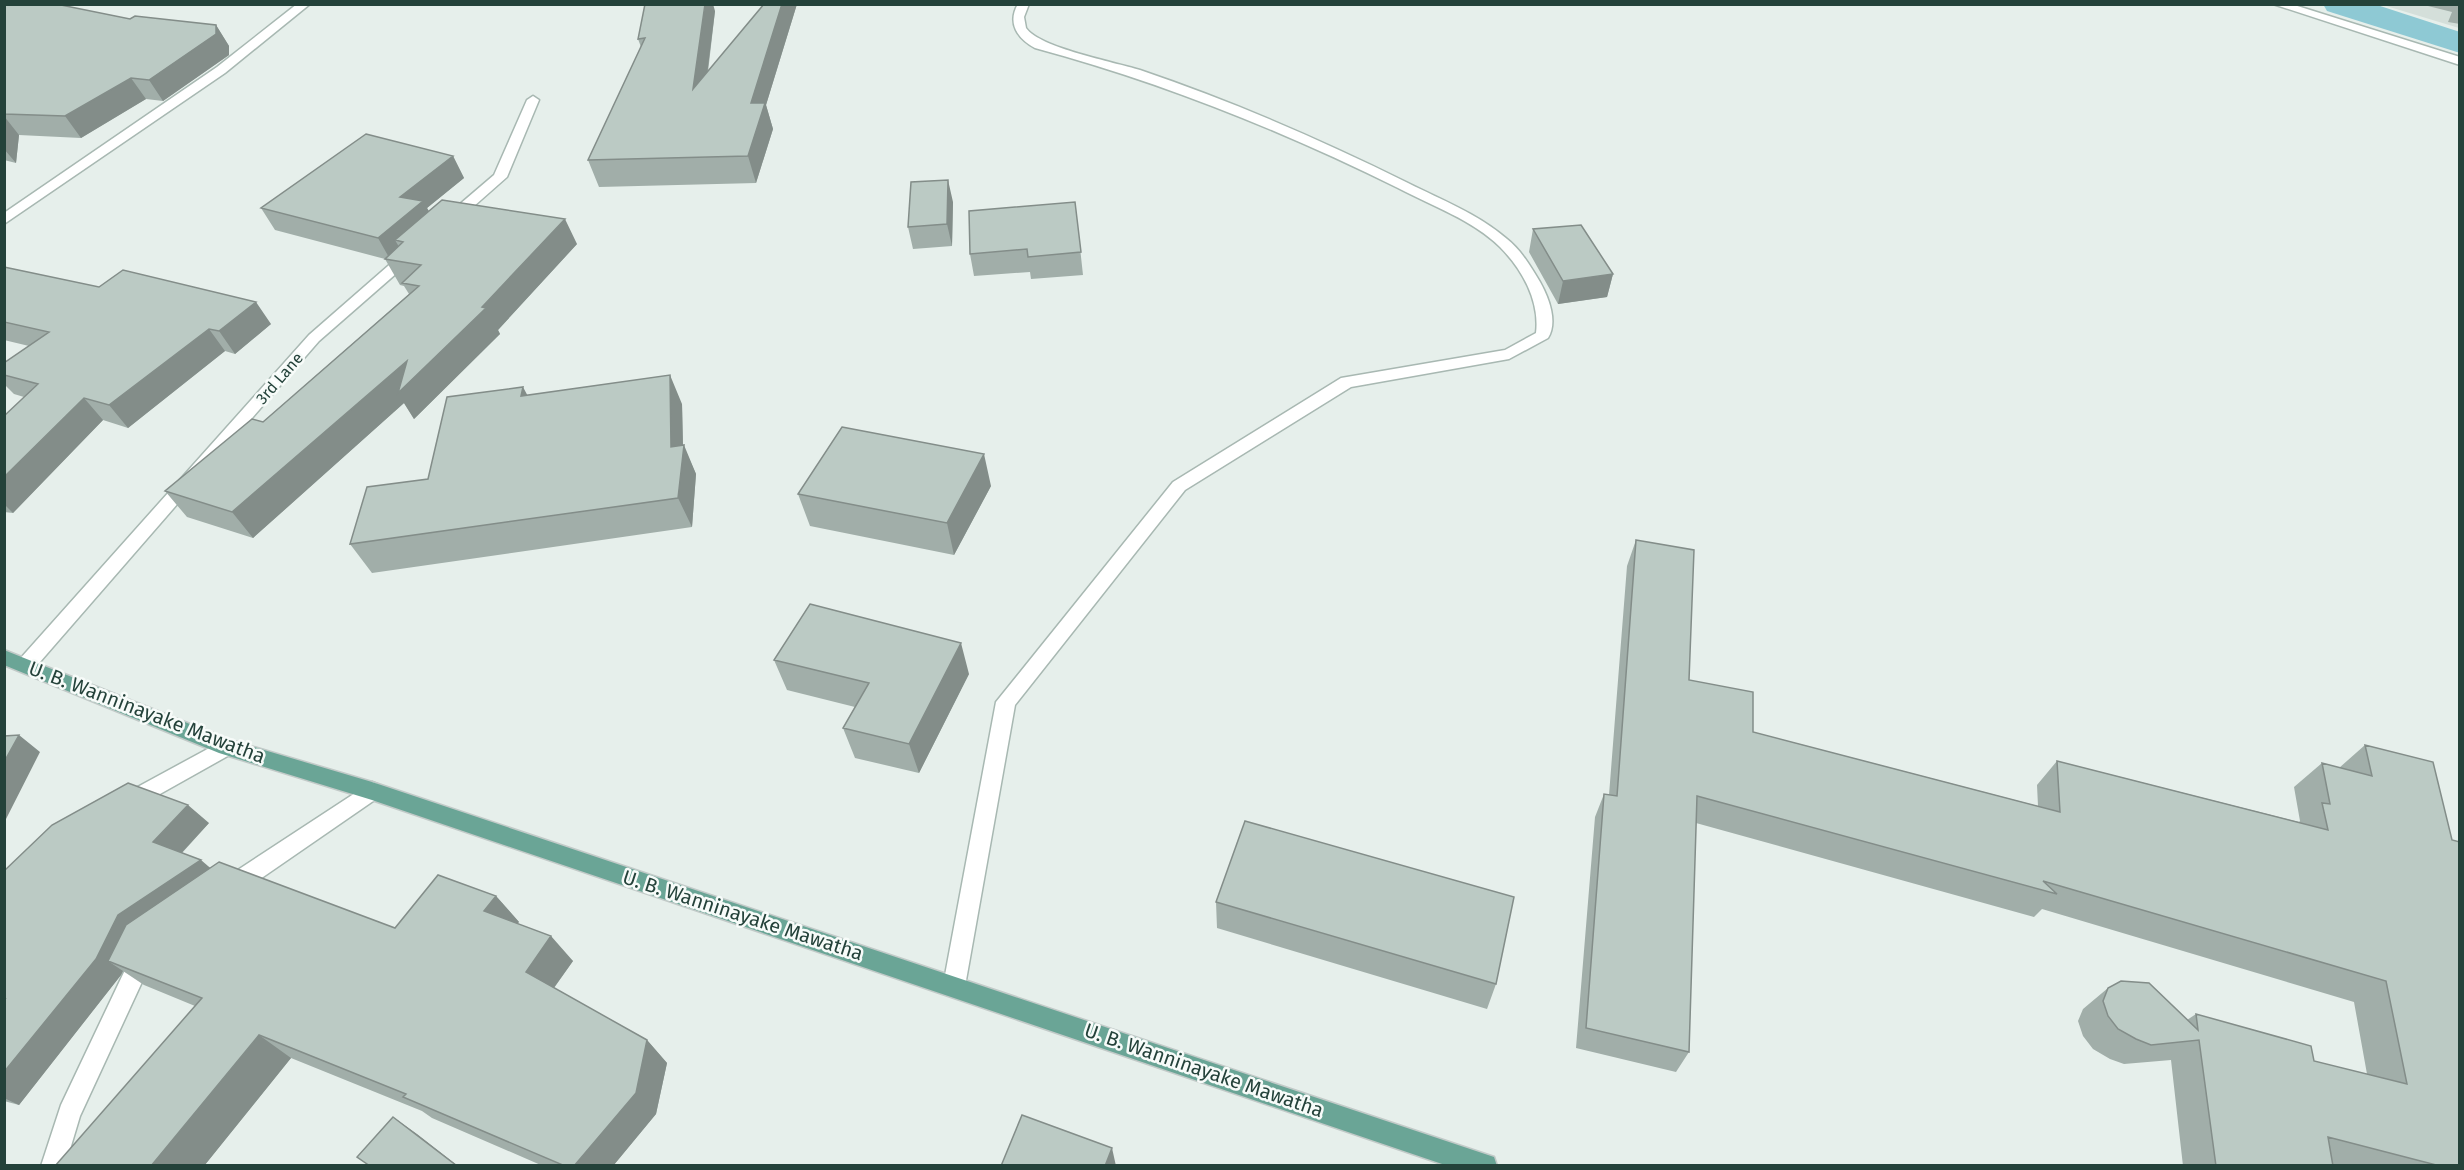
<svg xmlns="http://www.w3.org/2000/svg" width="2464" height="1170" font-family="'Fira Sans',sans-serif">
<rect width="100%" height="100%" fill="#e6efeb"/>
<path fill="#d4dfda" d="M 2383,5 L 2459,5 L 2459,28 Z"/>
<g fill="none" stroke-linecap="round" stroke-linejoin="round">
<path fill="#8ec9d4" fill-rule="evenodd" d="M 2323,4 L 2374,4 L 2460,32 L 2460,53 L 2327,11 Z"/>
<defs>
<path id="street" d="M 297,4 L 310,4 L 225,73 L 4,224 L 4,213 L 217,67 Z
M 1018,4 L 1029,4 L 1024,17 L 1026,28 C 1040,48 1114,62 1140,70 C 1232,101 1321,140 1408,183 C 1442,200 1478,214 1507,239 C 1521,250 1531,267 1540,282 C 1549,298 1558,322 1548,338 L 1509,359 L 1351,387 L 1185,490 L 1015,705 L 965,986 L 962,994 L 954,997 L 946,994 L 943,986 L 996,702 L 1173,482 L 1341,378 L 1505,350 L 1536,333 C 1540,301 1522,269 1500,247 C 1473,220 1432,206 1398,188 C 1281,130 1161,82 1035,48 C 1017,38 1007,23 1018,4 Z
M 2273,4 L 2291,4 L 2460,57 L 2460,65 Z
M 533,96 L 539,100 L 507,177 L 456,222 L 446,222 L 444,219 L 446,216 L 494,175 L 527,100 Z
M 409,251 L 416,255 L 414,258 L 319,341 L 33,670 L 26,673 L 19,670 L 17,665 L 19,660 L 309,335 L 404,252 Z
M 226,739 L 233,741 L 236,747 L 233,753 L 135,808 L 128,811 L 121,808 L 118,802 L 121,796 Z
M 372,782 L 379,785 L 382,791 L 379,797 L 237,895 L 229,898 L 221,895 L 218,888 L 221,881 Z
M 143,946 L 151,949 L 154,956 L 80,1116 L 65,1166 L 41,1166 L 61,1105 L 135,949 Z"/>
<path id="primary" d="M 4,650 L 230,740 L 372,782 L 1485,1154 L 1494,1157 L 1497,1166 L 1448,1166 L 372,800 L 219,753 L 4,665 Z"/>
</defs>
<use href="#street" stroke="#a8b8b2" stroke-width="3"/>
<use href="#primary" stroke="#c2cac8" stroke-width="3"/>
<use href="#street" fill="#fff" fill-rule="evenodd"/>
<use href="#primary" fill="#6aa596" fill-rule="evenodd"/>
</g>
<path fill="#a1aea9" d="M 4,4 L 130,19 L 216,25 L 229,46 L 229,55 L 163,101 L 146,99 L 81,138 L 19,135 L 16,163 L 4,160 Z
M 764,4 L 797,4 L 766,105 L 773,129 L 756,183 L 599,187 L 588,160 L 641,47 L 638,39 L 715,11 L 708,72 Z
M 2420,4 L 2460,4 L 2460,24 L 2448,22 L 2452,12 Z
M 453,156 L 464,178 L 427,208 L 429,211 L 577,244 L 498,330 L 500,334 L 414,419 L 404,403 L 253,538 L 187,517 L 165,491 L 263,422 L 409,294 L 404,286 L 400,285 L 385,259 L 275,230 L 261,208 Z
M 953,202 L 952,246 L 913,249 L 908,227 Z
M 1075,202 L 1083,275 L 1031,279 L 1030,272 L 974,276 L 970,254 Z
M 1533,229 L 1613,274 L 1607,297 L 1558,304 L 1529,252 Z
M 4,267 L 271,324 L 235,354 L 225,351 L 128,428 L 103,420 L 13,513 L 4,512 L 4,416 L 24,397 L 14,394 L 4,384 L 4,363 L 29,346 L 4,340 Z
M 527,395 L 682,404 L 683,445 L 696,474 L 692,527 L 372,573 L 350,544 Z
M 991,486 L 954,555 L 810,526 L 798,494 Z
M 1636,540 L 1689,680 L 1753,732 L 2038,806 L 2037,785 L 2057,761 L 2299,822 L 2300,821 L 2294,787 L 2322,763 L 2339,768 L 2365,745 L 2460,1166 L 2337,1166 L 2333,1164 L 2333,1166 L 2183,1166 L 2171,1060 L 2124,1064 L 2110,1059 L 2093,1049 L 2083,1036 L 2078,1021 L 2083,1009 L 2108,988 L 2187,1020 L 2196,1014 L 2314,1061 L 2367,1074 L 2354,1002 L 2042,909 L 2034,917 L 1696,823 L 1689,1052 L 1676,1072 L 1576,1048 L 1595,817 L 1604,794 L 1609,795 L 1627,566 Z
M 774,660 L 969,674 L 919,773 L 855,758 L 843,728 L 855,707 L 787,690 Z
M 209,823 L 182,853 L 210,868 L 395,928 L 496,896 L 519,922 L 517,923 L 573,961 L 554,988 L 647,1040 L 667,1063 L 656,1114 L 613,1166 L 543,1166 L 432,1118 L 422,1111 L 291,1058 L 204,1166 L 55,1166 L 195,1006 L 144,985 L 123,971 L 121,975 L 19,1105 L 4,1101 L 4,871 Z
M 1216,902 L 1496,984 L 1487,1009 L 1217,928 Z"/>
<path fill="#838d89" d="M 705,4 L 713,4 L 715,11 L 702,115 L 693,89 Z
M 782,4 L 797,4 L 766,105 L 773,129 L 756,183 L 748,156 L 751,103 Z
M 216,25 L 229,46 L 229,55 L 163,101 L 149,80 Z
M 131,78 L 146,99 L 81,138 L 65,116 Z
M 4,116 L 19,135 L 16,163 L 4,149 Z
M 453,156 L 464,178 L 427,208 L 435,223 L 403,242 L 395,240 L 402,252 L 391,261 L 378,238 L 400,197 Z
M 948,180 L 953,202 L 952,246 L 947,224 Z
M 565,219 L 577,244 L 498,330 L 500,334 L 414,419 L 404,403 L 253,538 L 232,512 L 407,361 L 482,307 Z
M 1613,274 L 1607,297 L 1558,304 L 1563,281 Z
M 256,302 L 271,324 L 235,354 L 219,331 Z
M 209,329 L 225,351 L 128,428 L 109,405 Z
M 670,375 L 682,404 L 683,448 L 684,445 L 696,474 L 692,527 L 678,498 L 671,447 Z
M 523,387 L 539,417 L 521,396 Z
M 84,398 L 103,420 L 13,513 L 4,504 L 4,477 Z
M 984,454 L 991,486 L 954,555 L 947,523 Z
M 961,643 L 969,674 L 919,773 L 909,744 Z
M 19,735 L 40,752 L 4,823 L 4,762 Z
M 188,805 L 209,823 L 175,860 L 153,842 Z
M 201,860 L 222,878 L 108,961 L 123,971 L 121,975 L 19,1105 L 4,1098 L 4,1072 L 118,915 Z
M 496,896 L 519,922 L 507,936 L 484,911 Z
M 551,936 L 573,961 L 548,996 L 526,972 Z
M 259,1035 L 291,1058 L 204,1166 L 151,1166 Z
M 647,1040 L 667,1063 L 656,1114 L 613,1166 L 574,1166 Z
M 393,1117 L 417,1134 L 458,1166 L 457,1166 Z
M 1112,1148 L 1116,1166 L 1105,1166 Z"/>
<path fill="#bbcac4" stroke="#838d89" stroke-width="1.5" d="M 4,4 L 56,4 L 130,19 L 135,16 L 216,25 L 216,34 L 149,80 L 131,78 L 65,116 L 4,114 Z
M 645,4 L 705,4 L 693,89 L 764,4 L 782,4 L 751,103 L 765,103 L 748,156 L 588,160 L 645,38 L 638,39 Z
M 366,134 L 453,156 L 400,197 L 423,201 L 378,238 L 261,208 Z
M 948,180 L 947,224 L 908,227 L 911,182 Z
M 442,200 L 565,219 L 482,307 L 486,308 L 398,393 L 407,361 L 232,512 L 165,491 L 252,419 L 263,422 L 419,286 L 402,283 L 421,265 L 385,259 L 403,242 L 395,240 Z
M 1075,202 L 1081,252 L 1028,257 L 1027,249 L 970,254 L 969,211 Z
M 1581,225 L 1613,274 L 1563,281 L 1533,229 Z
M 4,267 L 99,287 L 123,270 L 256,302 L 219,331 L 209,329 L 109,405 L 84,398 L 4,477 L 4,416 L 38,384 L 4,375 L 4,363 L 49,332 L 4,322 Z
M 670,375 L 671,447 L 684,445 L 678,498 L 350,544 L 367,487 L 428,479 L 447,397 L 523,387 L 521,396 Z
M 842,427 L 984,454 L 947,523 L 798,494 Z
M 1636,540 L 1694,550 L 1689,680 L 1753,692 L 1753,732 L 2060,812 L 2057,761 L 2328,830 L 2322,803 L 2330,804 L 2322,763 L 2372,776 L 2365,745 L 2433,762 L 2452,840 L 2460,842 L 2460,1166 L 2440,1166 L 2328,1137 L 2333,1166 L 2216,1166 L 2199,1040 L 2151,1045 L 2136,1039 L 2118,1029 L 2108,1016 L 2103,1001 L 2108,988 L 2121,981 L 2149,983 L 2198,1030 L 2196,1014 L 2311,1046 L 2314,1061 L 2407,1084 L 2386,981 L 2043,881 L 2057,894 L 1697,796 L 1689,1052 L 1586,1028 L 1604,794 L 1617,796 Z
M 810,604 L 961,643 L 909,744 L 843,728 L 869,683 L 774,660 Z
M 19,735 L 4,762 L 4,736 Z
M 128,783 L 188,805 L 153,842 L 201,860 L 118,915 L 96,959 L 4,1072 L 4,1000 L 5,999 L 4,999 L 4,871 L 52,825 Z
M 1245,821 L 1514,897 L 1496,984 L 1216,902 Z
M 219,862 L 395,928 L 438,875 L 496,896 L 484,911 L 551,936 L 526,972 L 647,1040 L 636,1093 L 574,1166 L 565,1166 L 403,1097 L 406,1094 L 259,1035 L 151,1166 L 55,1166 L 202,998 L 108,961 L 126,925 Z
M 1022,1115 L 1112,1148 L 1105,1166 L 1001,1166 Z
M 393,1117 L 457,1166 L 370,1166 L 357,1157 Z"/>
<g text-anchor="middle" stroke-width="5" stroke-linejoin="round" paint-order="stroke">
<g font-size="16" fill="#24423a" stroke="#f7fbf9">
<text transform="translate(279 378) rotate(-49)" y="6">3rd Lane</text>
</g>
<g font-size="20" fill="#24423a" stroke="#f7fbf9">
<text transform="translate(147 712) rotate(21)" y="7">U. B. Wanninayake Mawatha</text>
<text transform="translate(743 915) rotate(18)" y="7">U. B. Wanninayake Mawatha</text>
<text transform="translate(1204 1070) rotate(19)" y="7">U. B. Wanninayake Mawatha</text>
</g>
</g>
<rect width="2464" height="1170" fill="none" stroke="#24423a" stroke-width="12"/>
</svg>
